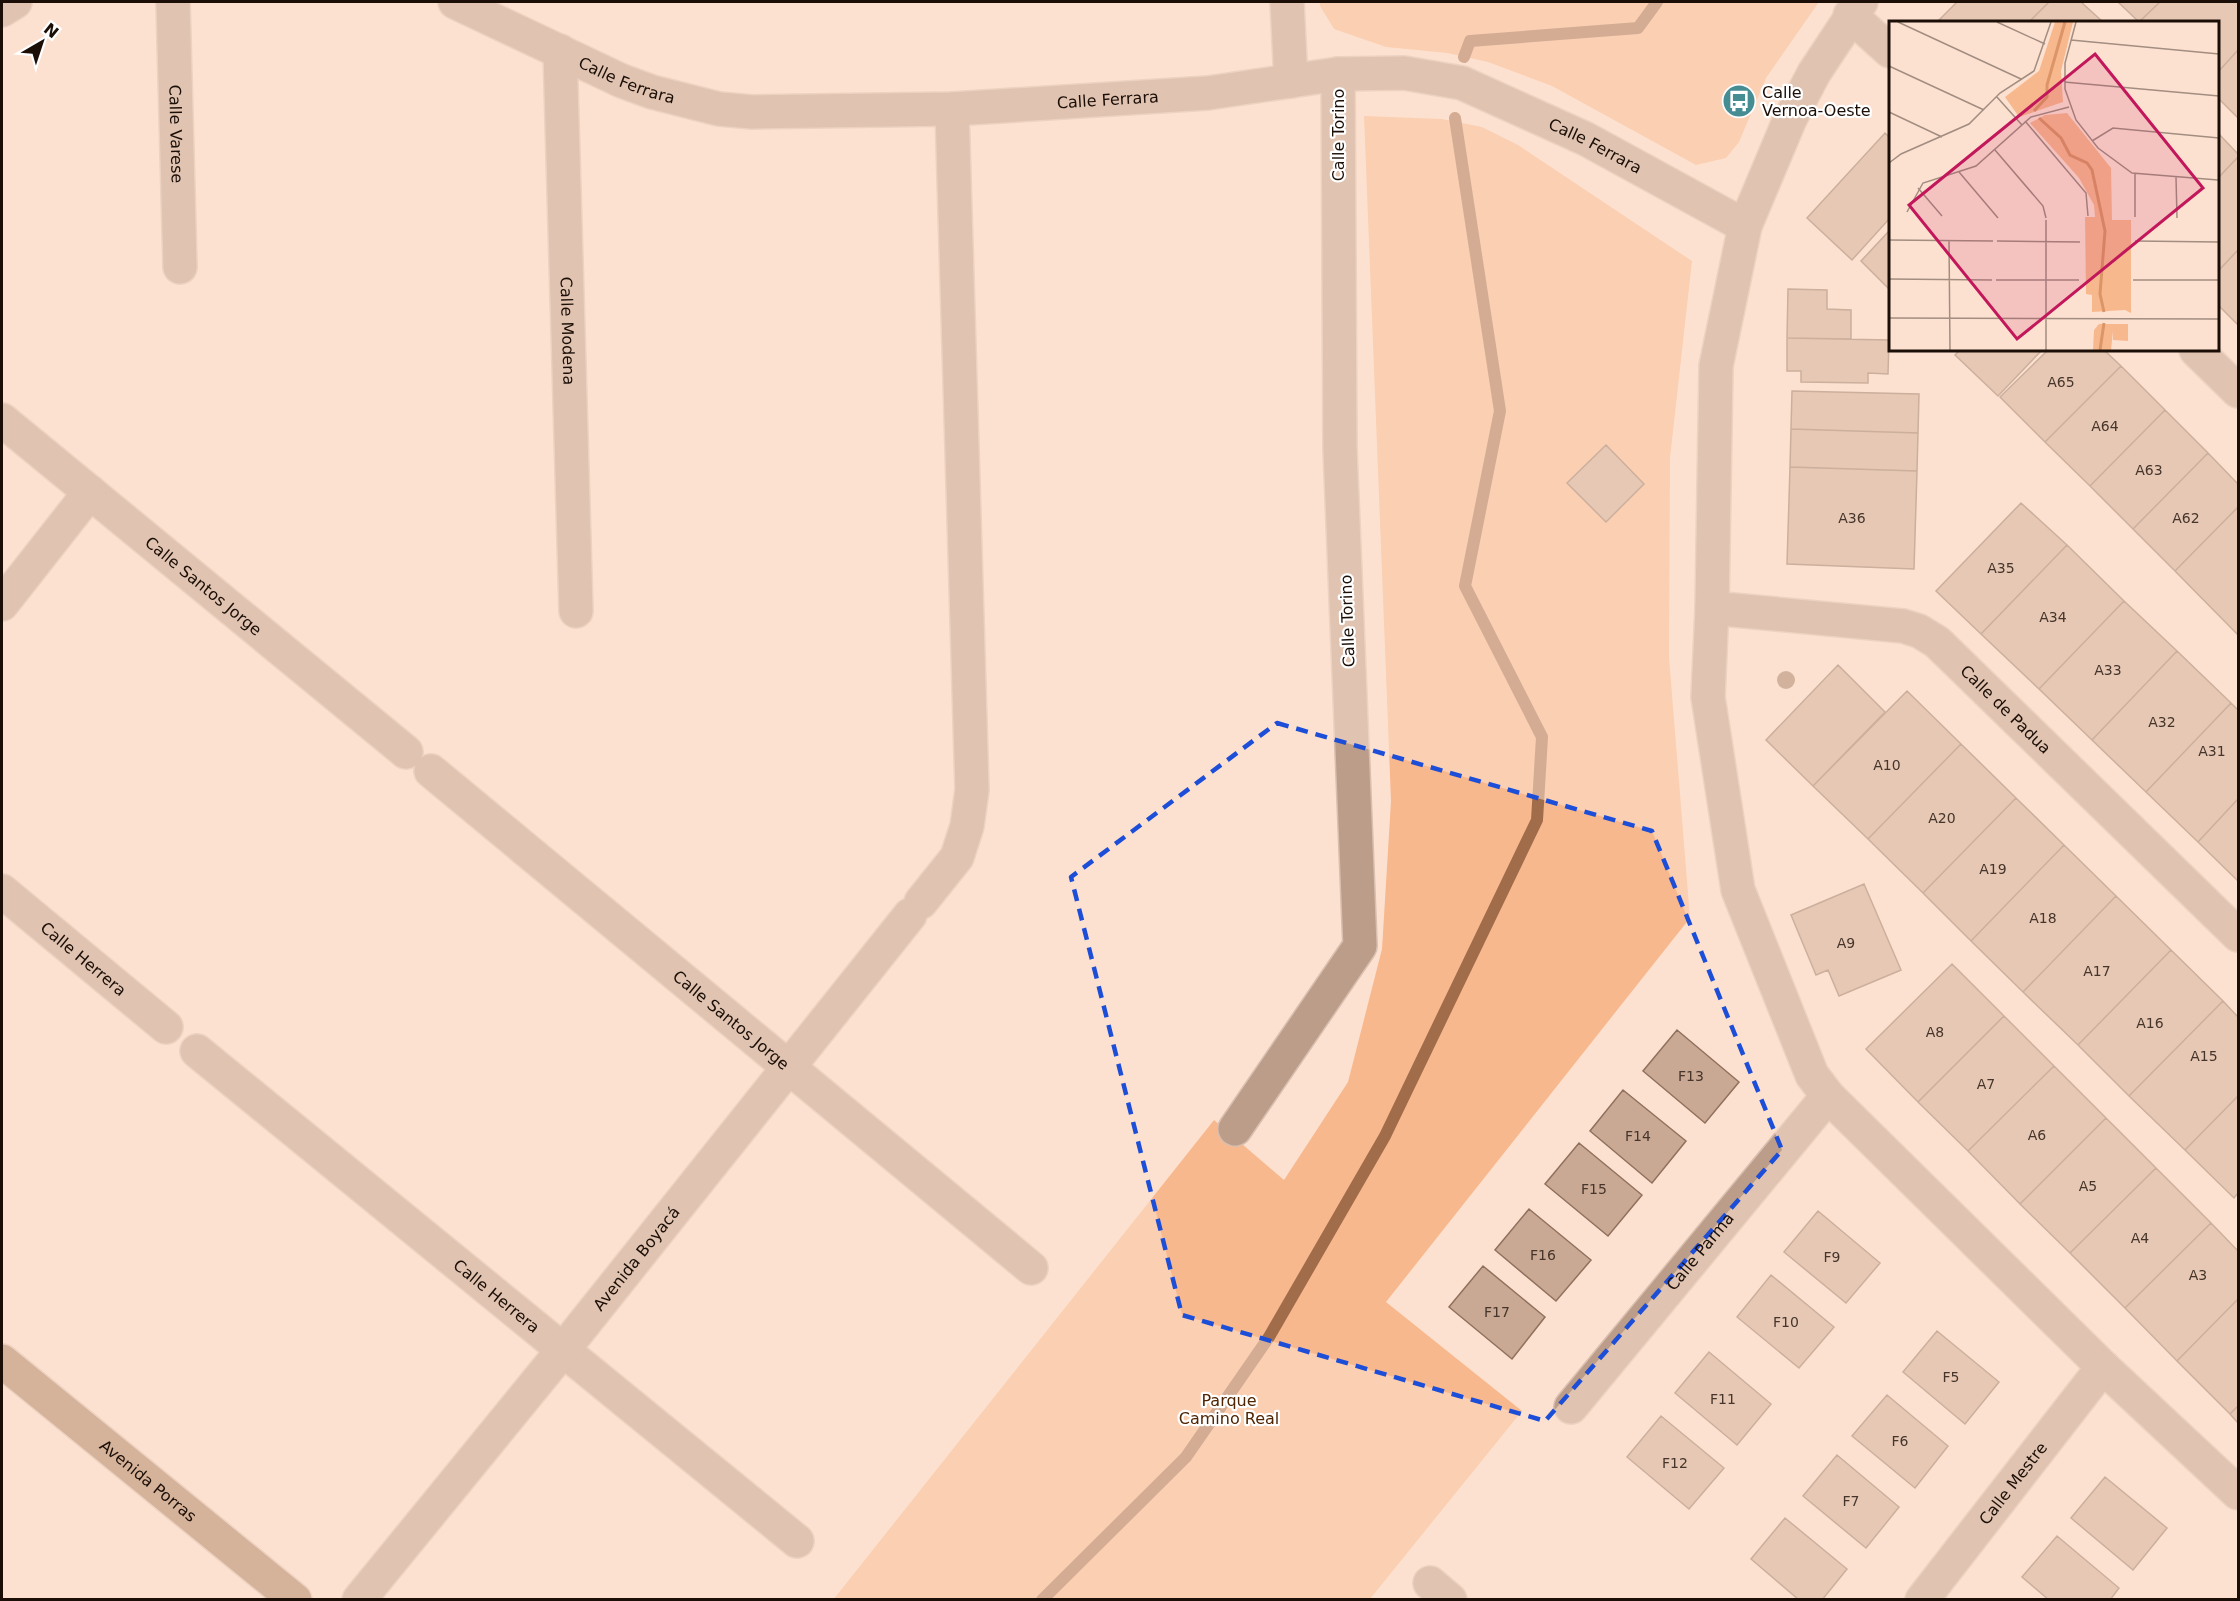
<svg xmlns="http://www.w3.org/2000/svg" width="2240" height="1601" font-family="'DejaVu Sans',sans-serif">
<rect width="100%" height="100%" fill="#fde1d0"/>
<path fill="#f8b88e" d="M 1320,2 L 1819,2 L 1766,78 L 1739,142 L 1726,158 L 1696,165 L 1552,86 L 1488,62 L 1447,53 L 1386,47 L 1334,29 L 1320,6 Z
M 1364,116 L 1442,119 L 1482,127 L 1518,145 L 1692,261 L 1670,458 L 1669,657 L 1690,918 L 1386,1302 L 1522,1411 L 1370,1599 L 833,1600 L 1214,1120 L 1284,1180 L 1348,1082 L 1382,949 L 1391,801 Z"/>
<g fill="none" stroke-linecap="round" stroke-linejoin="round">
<path stroke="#a16c4a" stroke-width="12" d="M 1464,57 L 1470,41 L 1638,28 L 1657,2
M 1042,1600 L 1186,1457 L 1269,1337 L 1385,1136 L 1537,820 L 1542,737 L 1465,586 L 1500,411 L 1455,118"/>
</g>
<path fill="#caa994" stroke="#90715e" stroke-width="1.5" d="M 1957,2 L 2049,2 L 2029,22 L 1937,22 Z
M 2049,2 L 2081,2 L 2103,22 L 2029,22 Z
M 2118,2 L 2160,2 L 2139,22 Z
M 2160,2 L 2238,2 L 2238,50 L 2218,72 L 2218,22 L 2139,22 Z
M 2238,50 L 2238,118 L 2218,98 L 2218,72 Z
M 1885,133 L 1890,138 L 1890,218 L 1852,260 L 1807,218 Z
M 2218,133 L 2238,154 L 2238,157 L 2218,178 Z
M 2238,157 L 2238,250 L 2218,271 L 2218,178 Z
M 1890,230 L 1890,290 L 1861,261 Z
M 2238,250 L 2238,325 L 2218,305 L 2218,271 Z
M 1788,289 L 1827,290 L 1827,309 L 1851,310 L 1851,339 L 1787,338 Z
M 1787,338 L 1889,340 L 1888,374 L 1868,373 L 1868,383 L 1801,382 L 1801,371 L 1787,371 Z
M 1960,350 L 2042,350 L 1998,396 L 1955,355 Z
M 2048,350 L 2104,350 L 2121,366 L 2045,442 L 2000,397 Z
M 2121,366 L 2165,410 L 2090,486 L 2045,442 Z
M 1792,391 L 1919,394 L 1918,433 L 1791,429 Z
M 2165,410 L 2208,453 L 2133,529 L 2090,486 Z
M 1791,429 L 1918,433 L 1917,471 L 1790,467 Z
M 1606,445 L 1644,484 L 1606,522 L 1567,483 Z
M 2208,453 L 2238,484 L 2238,507 L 2175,571 L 2133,529 Z
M 1790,467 L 1917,471 L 1914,569 L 1787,564 Z
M 2021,503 L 2067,545 L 1981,634 L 1936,591 Z
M 2238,507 L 2238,635 L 2175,571 Z
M 2067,545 L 2124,601 L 2039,689 L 1981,634 Z
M 2124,601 L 2177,651 L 2092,740 L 2039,689 Z
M 2177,651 L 2231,703 L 2146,792 L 2092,740 Z
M 1838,665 L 1885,712 L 1813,786 L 1766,740 Z
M 1907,691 L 1961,744 L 1868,839 L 1813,786 Z
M 2231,703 L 2238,710 L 2238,799 L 2198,842 L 2146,792 Z
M 1961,744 L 2016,798 L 1923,893 L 1868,839 Z
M 2016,798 L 2064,845 L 1971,941 L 1923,893 Z
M 2238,799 L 2238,881 L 2198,842 Z
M 2064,845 L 2116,896 L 2023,992 L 1971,941 Z
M 1864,884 L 1901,970 L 1839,996 L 1828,970 L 1816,975 L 1791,915 Z
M 2116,896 L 2171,950 L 2078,1045 L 2023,992 Z
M 2171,950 L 2223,1001 L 2129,1096 L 2078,1045 Z
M 1952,964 L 2004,1016 L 1918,1102 L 1866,1049 Z
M 2223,1001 L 2238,1017 L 2238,1096 L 2185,1150 L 2129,1096 Z
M 2004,1016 L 2054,1066 L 1968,1151 L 1918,1102 Z
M 1677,1030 L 1739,1082 L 1705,1123 L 1643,1071 Z
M 2054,1066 L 2106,1118 L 2020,1204 L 1968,1151 Z
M 1623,1090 L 1686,1141 L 1652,1183 L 1590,1131 Z
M 2238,1096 L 2238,1193 L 2234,1198 L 2185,1150 Z
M 2106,1118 L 2156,1168 L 2070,1253 L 2020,1204 Z
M 1579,1143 L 1642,1195 L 1608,1236 L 1545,1184 Z
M 2156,1168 L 2211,1223 L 2125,1308 L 2070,1253 Z
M 1529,1209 L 1591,1260 L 1556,1301 L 1495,1250 Z
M 1818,1211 L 1880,1263 L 1846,1303 L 1784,1252 Z
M 2211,1223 L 2238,1251 L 2238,1299 L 2177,1361 L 2125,1308 Z
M 1483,1266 L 1545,1317 L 1512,1359 L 1449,1307 Z
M 1771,1275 L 1834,1327 L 1799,1368 L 1737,1317 Z
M 2238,1299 L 2238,1406 L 2230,1414 L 2177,1361 Z
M 1937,1331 L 1999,1382 L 1965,1424 L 1903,1372 Z
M 1709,1352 L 1771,1404 L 1737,1445 L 1675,1393 Z
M 1887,1395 L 1948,1446 L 1915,1488 L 1852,1436 Z
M 2238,1406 L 2238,1423 L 2230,1414 Z
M 1661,1416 L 1724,1468 L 1689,1509 L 1627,1457 Z
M 1837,1455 L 1899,1507 L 1866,1548 L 1803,1496 Z
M 2105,1477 L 2167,1528 L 2133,1570 L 2071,1518 Z
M 1785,1518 L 1847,1569 L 1822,1600 L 1799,1600 L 1751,1559 Z
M 2057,1536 L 2119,1588 L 2110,1600 L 2049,1600 L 2022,1577 Z"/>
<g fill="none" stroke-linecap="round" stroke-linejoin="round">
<defs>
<g id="street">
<path id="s1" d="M 173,2 L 180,267"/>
<path id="s2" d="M 455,2 L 622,81 L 652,92 L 719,109 L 752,112 L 952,109 L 1208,93 L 1338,74 L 1404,73 L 1462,83 L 1586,139 L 1745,226"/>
<path d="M 1287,2 L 1291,81"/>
<path d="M 1861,2 L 1814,73 L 1790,119 L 1745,226 L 1716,366 L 1712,608 L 1708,697 L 1738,890 L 1812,1075 L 1828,1096 L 2103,1367 L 2238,1493"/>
<path d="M 2,10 L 15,2"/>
<path d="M 1850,15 L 1890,51"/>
<path id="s3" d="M 560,51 L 576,611"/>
<path d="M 2196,350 L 2238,391"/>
<path id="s4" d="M 2,420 L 406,752"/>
<path d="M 2,604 L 90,492"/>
<path id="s5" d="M 1712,608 L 1903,626 L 1919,631 L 1937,642 L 2238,935"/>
<path id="s6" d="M 431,771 L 1031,1268"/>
<path id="s7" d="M 2,891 L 166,1027"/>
<path d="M 921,902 L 957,857 L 967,826 L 972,790 L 952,109"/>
<path id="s8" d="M 197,1051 L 797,1541"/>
<path d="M 1235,1129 L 1360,946 L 1340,449 L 1338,74"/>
<path id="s9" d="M 1571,1407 L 1828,1096"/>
<path d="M 1430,1583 L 1450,1600"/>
<path id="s10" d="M 359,1600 L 563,1350 L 910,915"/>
<path id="s11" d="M 1922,1600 L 2103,1367"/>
</g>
<g id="secondary">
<path id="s12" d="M 2,1361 L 295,1600"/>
</g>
</defs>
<use href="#street" stroke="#d9bfb0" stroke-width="36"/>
<use href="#secondary" stroke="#d9bfb0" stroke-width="36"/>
<use href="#street" stroke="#bc9d89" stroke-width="33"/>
<use href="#secondary" stroke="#a5785a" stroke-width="33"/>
</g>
<circle fill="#9d795e" cx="1786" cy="680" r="9"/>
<path d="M0 0H2240V1601H0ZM 1277,723 L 1652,831 L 1782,1150 L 1545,1421 L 1182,1315 L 1071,877 Z" fill="#fde1d0" fill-opacity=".55" fill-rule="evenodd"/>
<path fill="none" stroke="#1d4ed8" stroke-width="4.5" stroke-dasharray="12 8" stroke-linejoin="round" d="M 1277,723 L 1652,831 L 1782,1150 L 1545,1421 L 1182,1315 L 1071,877 Z"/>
<defs>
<symbol id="bus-disc" viewBox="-11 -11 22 22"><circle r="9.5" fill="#458c93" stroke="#fff"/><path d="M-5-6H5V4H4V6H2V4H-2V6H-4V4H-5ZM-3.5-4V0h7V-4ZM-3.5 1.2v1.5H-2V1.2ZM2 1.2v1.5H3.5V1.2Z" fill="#fff"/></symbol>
</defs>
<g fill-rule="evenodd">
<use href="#bus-disc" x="1720" y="82" width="38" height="38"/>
</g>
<g text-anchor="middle" stroke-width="4.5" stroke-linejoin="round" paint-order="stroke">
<g font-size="14" fill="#46352a">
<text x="2061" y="387">A65</text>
<text x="2105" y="431">A64</text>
<text x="2149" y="475">A63</text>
<text x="1852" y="523">A36</text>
<text x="2186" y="523">A62</text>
<text x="2001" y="573">A35</text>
<text x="2053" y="622">A34</text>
<text x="2108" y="675">A33</text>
<text x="2162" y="727">A32</text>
<text x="2212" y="756">A31</text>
<text x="1887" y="770">A10</text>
<text x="1942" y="823">A20</text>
<text x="1993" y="874">A19</text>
<text x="2043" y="923">A18</text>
<text x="1846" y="948">A9</text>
<text x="2097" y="976">A17</text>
<text x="2150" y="1028">A16</text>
<text x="1935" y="1037">A8</text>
<text x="2204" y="1061">A15</text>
<text x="1691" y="1081">F13</text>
<text x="1986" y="1089">A7</text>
<text x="2037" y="1140">A6</text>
<text x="1638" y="1141">F14</text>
<text x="2088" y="1191">A5</text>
<text x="1594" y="1194">F15</text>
<text x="2140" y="1243">A4</text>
<text x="1543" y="1260">F16</text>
<text x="1832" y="1262">F9</text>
<text x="2198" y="1280">A3</text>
<text x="1497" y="1317">F17</text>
<text x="1786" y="1327">F10</text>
<text x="1951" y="1382">F5</text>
<text x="1723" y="1404">F11</text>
<text x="1900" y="1446">F6</text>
<text x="1675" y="1468">F12</text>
<text x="1851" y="1506">F7</text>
</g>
<g font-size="16" fill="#1a0e07" stroke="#fff">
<text dy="6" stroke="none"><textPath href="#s2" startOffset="189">Calle Ferrara</textPath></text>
<text dy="6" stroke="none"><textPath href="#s2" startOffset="675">Calle Ferrara</textPath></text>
<text dy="6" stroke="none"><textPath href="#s1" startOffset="132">Calle Varese</textPath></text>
<text transform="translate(1338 135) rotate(-90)" y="6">Calle Torino</text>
<text dy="6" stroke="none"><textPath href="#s2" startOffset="1179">Calle Ferrara</textPath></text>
<text dy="6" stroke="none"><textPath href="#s3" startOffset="280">Calle Modena</textPath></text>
<text dy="6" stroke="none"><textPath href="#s4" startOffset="261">Calle Santos Jorge</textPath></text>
<text transform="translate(1347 621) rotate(-92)" y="6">Calle Torino</text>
<text dy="6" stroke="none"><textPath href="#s5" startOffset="326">Calle de Padua</textPath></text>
<text dy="6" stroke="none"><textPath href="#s7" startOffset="106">Calle Herrera</textPath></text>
<text dy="6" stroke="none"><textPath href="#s6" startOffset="390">Calle Santos Jorge</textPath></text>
<text dy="6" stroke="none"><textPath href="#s9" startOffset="202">Calle Parma</textPath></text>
<text dy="6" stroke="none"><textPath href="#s10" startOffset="440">Avenida Boyacá</textPath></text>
<text dy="6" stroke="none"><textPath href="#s8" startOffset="387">Calle Herrera</textPath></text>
<text dy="6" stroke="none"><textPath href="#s12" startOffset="189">Avenida Porras</textPath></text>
<text dy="6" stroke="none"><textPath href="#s11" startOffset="148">Calle Mestre</textPath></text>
</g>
<g font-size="16" fill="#1a0e07" stroke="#fff" text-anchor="start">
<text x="1762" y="98">Calle<tspan x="1762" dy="18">Vernoa-Oeste</tspan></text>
</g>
<g font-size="16" fill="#4f2400" stroke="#fff">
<text x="1229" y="1406">Parque<tspan x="1229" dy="18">Camino Real</tspan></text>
</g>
</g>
<g transform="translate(1889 21)">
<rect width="330" height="330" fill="#fde1d0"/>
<path d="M 166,1 L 184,1 L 172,50 L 174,81 L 130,96 L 116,76 L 150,50 ZM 178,92 L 222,147 L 223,199 L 242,199 L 242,292 L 236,289 L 203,291 L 203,274 L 197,273 L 196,196 L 206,196 L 205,184 L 190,157 L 141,102 L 156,94 ZM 210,303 L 239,303 L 239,320 L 224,319 L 224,310 L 222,329 L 204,329 L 205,309 Z" fill="#f8b88e"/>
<path fill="none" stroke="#db9567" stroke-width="3" d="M 145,90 L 158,76 L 158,64 L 176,1M 150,97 L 172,117 L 181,134 L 198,142 L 203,149 L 216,210 L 211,273 L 215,291M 211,329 L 215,302"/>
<path fill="none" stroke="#a28d80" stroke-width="1.5" d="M 9,1 L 132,58M 108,1 L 156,23M 187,1 L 176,42 L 176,68 L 187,99 L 209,127 L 243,152 L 329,159M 182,19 L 330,33M 0,45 L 95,89M 175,61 L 330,75M 107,75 L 133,104M 0,91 L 53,116M 136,100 L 197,172 L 199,195M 203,120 L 224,107 L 330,117M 106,129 L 154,185 L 157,197M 0,142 L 12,133 L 80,103 L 111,72 L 145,50 L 162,1M 70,151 L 109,197M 287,156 L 288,197M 29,167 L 53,195M 18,191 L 34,162 L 87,145 L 142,96 L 180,86M 246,196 L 246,153M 157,199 L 157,329M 0,219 L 104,220M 60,219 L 61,329M 108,220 L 191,221M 246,220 L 330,221M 0,258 L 103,259M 107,259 L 190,259M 244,259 L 330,259M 0,297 L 330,298"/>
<path fill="#c2185b" fill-opacity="0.15" stroke="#c2185b" stroke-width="3" d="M 206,33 L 314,167 L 128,318 L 20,184 Z"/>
<rect width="330" height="330" fill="none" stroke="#1a0e07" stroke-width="3"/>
</g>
<rect width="2240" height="1601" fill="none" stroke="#1a0e07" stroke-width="6"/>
<g transform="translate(42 42) rotate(39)" stroke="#ffffff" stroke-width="4.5" paint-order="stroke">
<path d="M0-4.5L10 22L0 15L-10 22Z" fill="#1a0e07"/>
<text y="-9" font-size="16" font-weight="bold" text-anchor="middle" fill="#1a0e07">N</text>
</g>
</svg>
